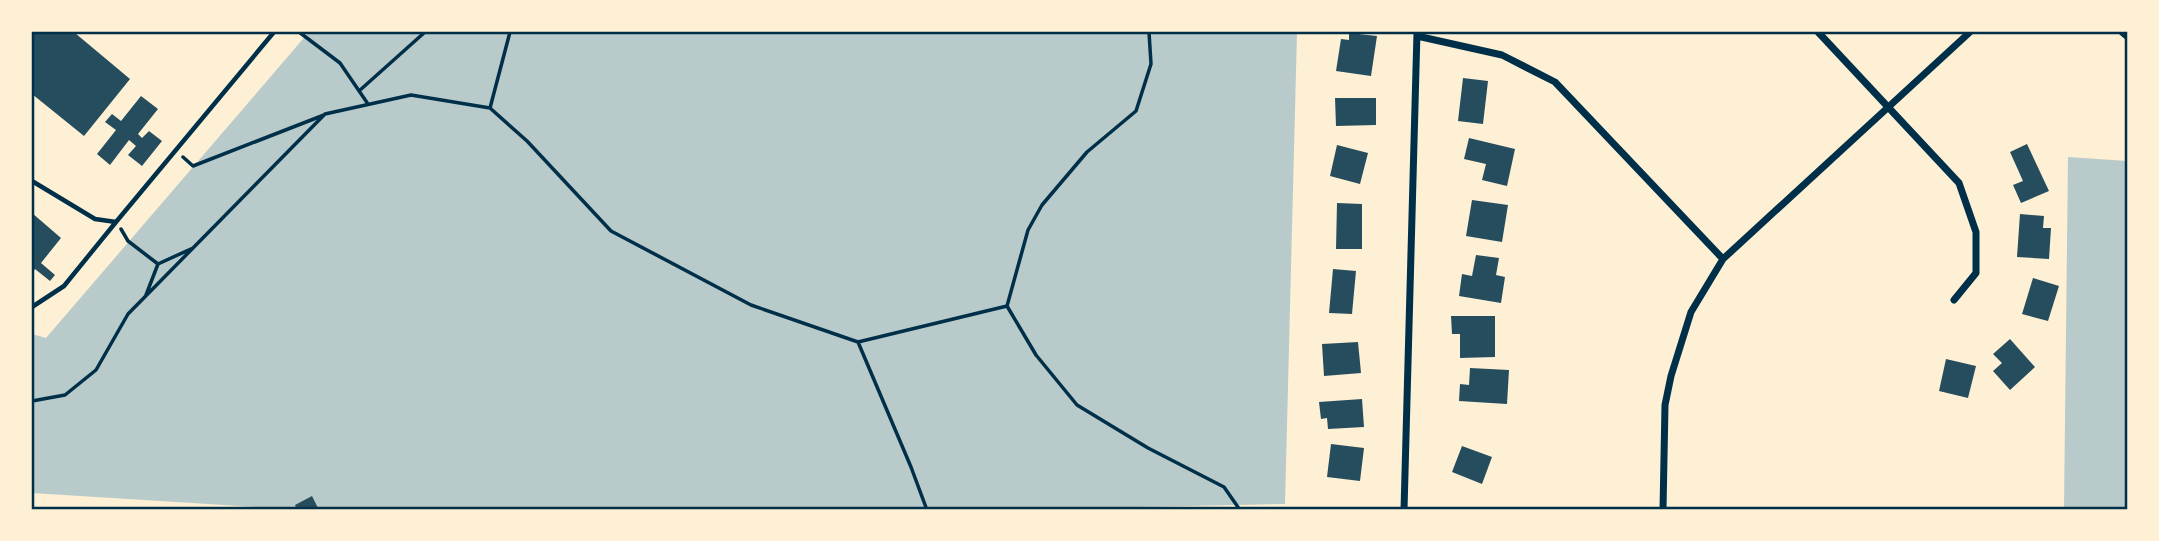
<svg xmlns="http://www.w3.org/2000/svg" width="2159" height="541" font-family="Mulish,sans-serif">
<rect width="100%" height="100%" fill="#fdf0d5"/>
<path fill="#b9caca" d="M 309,32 L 1297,32 L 1285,504 L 992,510 L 302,510 L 32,493 L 32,334 L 46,338 Z
M 2068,157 L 2127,161 L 2127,509 L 2064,509 Z"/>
<path fill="#264d5e" d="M 32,32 L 77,32 L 75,33 L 130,79 L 84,136 L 32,94 Z
M 1349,33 L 1377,36 L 1371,76 L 1336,71 L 1341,39 L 1349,40 Z
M 1463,78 L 1488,81 L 1483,124 L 1458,121 Z
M 141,96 L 158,109 L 138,134 L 142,138 L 149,131 L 162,141 L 142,166 L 128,155 L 136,146 L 129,140 L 110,165 L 97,154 L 116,130 L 105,122 L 112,114 L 121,121 Z
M 1335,98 L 1376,98 L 1376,125 L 1336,126 Z
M 1469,138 L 1515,149 L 1507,186 L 1482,180 L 1486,164 L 1464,159 Z
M 2027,144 L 2049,191 L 2021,203 L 2013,185 L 2023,181 L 2010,152 Z
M 1337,145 L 1368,153 L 1360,184 L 1330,176 Z
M 1472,200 L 1508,205 L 1502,242 L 1466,236 Z
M 1337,203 L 1362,204 L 1362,249 L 1336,249 Z
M 32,213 L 61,238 L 41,263 L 55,275 L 50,281 L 35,269 L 32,274 Z
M 2020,214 L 2044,216 L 2043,228 L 2051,228 L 2049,259 L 2017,257 Z
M 1476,255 L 1499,258 L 1496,275 L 1505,277 L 1501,303 L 1459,296 L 1462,274 L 1472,276 Z
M 1333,269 L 1356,271 L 1352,314 L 1329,313 Z
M 2033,278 L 2059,286 L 2048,321 L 2022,314 Z
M 1451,316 L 1495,316 L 1495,357 L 1460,358 L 1460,334 L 1452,334 Z
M 2010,339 L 2035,367 L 2010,390 L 1993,371 L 2002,363 L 1993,354 Z
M 1358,342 L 1361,373 L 1324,376 L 1322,344 Z
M 1946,359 L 1976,366 L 1968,398 L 1939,391 Z
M 1470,368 L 1509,370 L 1507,404 L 1459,401 L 1460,384 L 1469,385 Z
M 1362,399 L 1364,427 L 1328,429 L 1327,418 L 1321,419 L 1319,402 Z
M 1331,444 L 1364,448 L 1360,481 L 1327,477 Z
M 1462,446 L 1492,457 L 1482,484 L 1452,472 Z
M 312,496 L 319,510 L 297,510 L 295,505 Z"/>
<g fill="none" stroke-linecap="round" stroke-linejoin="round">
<path stroke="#003049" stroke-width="3.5" d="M 299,32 L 340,63 L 368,104
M 359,91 L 425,32
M 490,108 L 510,32
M 183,157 L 193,166 L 324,115
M 121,229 L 128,241 L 158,264 L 193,248
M 146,295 L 158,264
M 1007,306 L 1036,355 L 1077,405 L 1148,448 L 1224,487 L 1240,510
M 858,342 L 911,467 L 927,510
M 32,401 L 65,395 L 96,370 L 128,314 L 325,114 L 411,95 L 490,108 L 527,141 L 611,231 L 751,305 L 858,342 L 1007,306 L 1028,230 L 1042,205 L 1087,152 L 1136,111 L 1151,64 L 1149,32"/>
<path stroke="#003049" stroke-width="4.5" d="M 32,181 L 95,219 L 116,222 L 274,32
M 32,307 L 64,286 L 116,222"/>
<path stroke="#003049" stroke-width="7" d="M 1818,32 L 1959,183 L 1976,232 L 1976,273 L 1954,300
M 2122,32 L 2128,37
M 1417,36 L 1502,55 L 1555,82 L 1723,259
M 1404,510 L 1417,32
M 1663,510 L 1665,405 L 1671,376 L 1691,312 L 1723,259 L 1970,32"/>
</g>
<rect width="2159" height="541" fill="none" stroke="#fdf0d5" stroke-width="66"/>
<rect x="33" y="33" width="2093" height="475" fill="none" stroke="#003049" stroke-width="2.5"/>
</svg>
